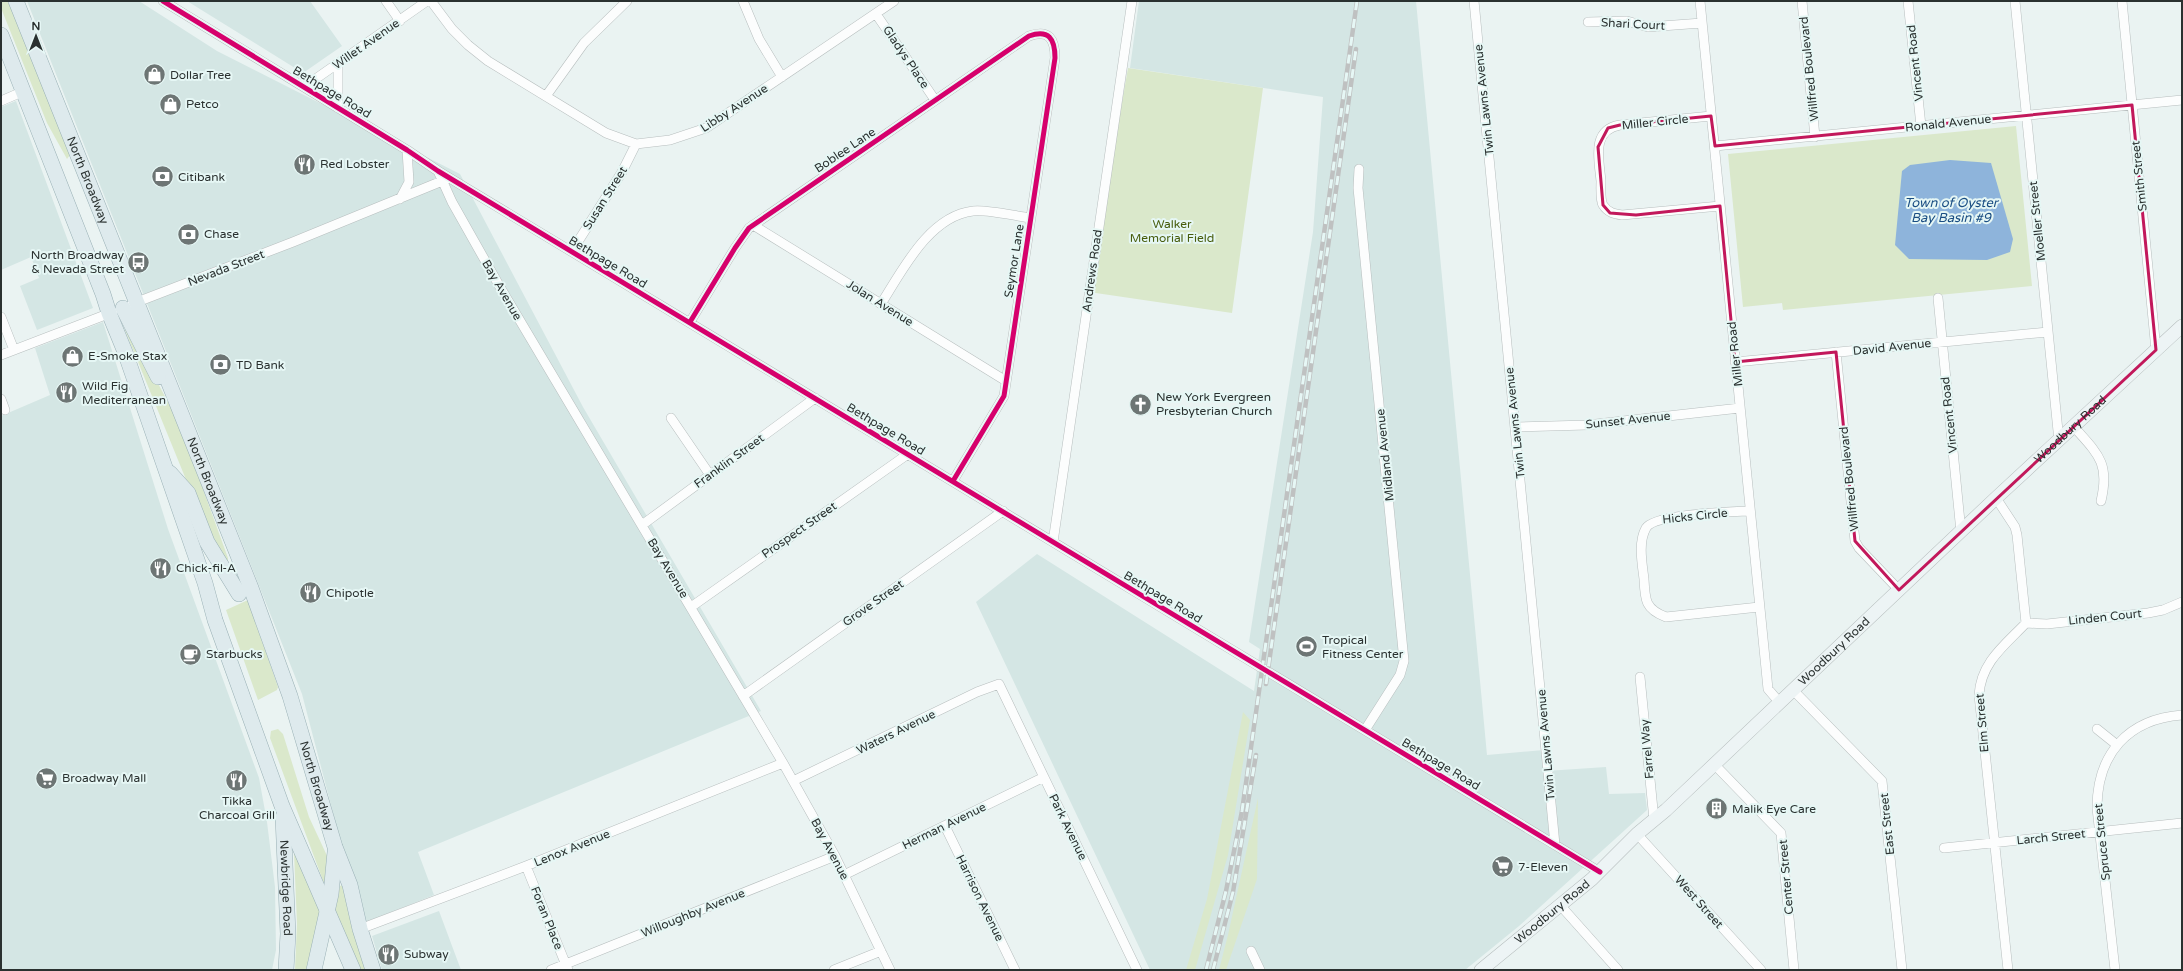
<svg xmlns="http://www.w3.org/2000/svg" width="2183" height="971" font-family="'Varela Round',sans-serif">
<rect width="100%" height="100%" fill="#eaf3f2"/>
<path fill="#d4e6e4" d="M 27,1 L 139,1 L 217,51 L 460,174 L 583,407 L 761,711 L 418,852 L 434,895 L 362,924 L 302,694 Z
M 187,1 L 310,1 L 342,46 L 303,73 Z
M 1139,1 L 1416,1 L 1487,755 L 1544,750 L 1546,771 L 1606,767 L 1609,794 L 1645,793 L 1647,810 L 1519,926 L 1465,970 L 1150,970 L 976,602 L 1037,554 L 1254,691 L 1260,649 L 1249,642 L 1313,232 L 1323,97 L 1130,68 Z
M 16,101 L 93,308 L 37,330 L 20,286 L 39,278 L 31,257 L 1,270 L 1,107 Z
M 103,322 L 168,529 L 259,778 L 267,822 L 275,887 L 276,950 L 272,970 L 1,970 L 1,416 L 50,395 L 35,348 Z
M 439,911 L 461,970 L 382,970 L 372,936 Z"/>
<path fill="#dae8cb" d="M 1,1 L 8,1 L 70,155 L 67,159 L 47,123 L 1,8 Z
M 1128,68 L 1263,88 L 1232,313 L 1089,292 Z
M 2016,126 L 2032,286 L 1783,310 L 1782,303 L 1743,307 L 1728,154 Z
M 129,329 L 179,423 L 228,558 L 228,563 L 207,531 L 125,330 Z
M 248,600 L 278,687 L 277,690 L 258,700 L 226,610 Z
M 1243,712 L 1250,720 L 1228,855 L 1195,970 L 1186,970 L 1207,899 Z
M 278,729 L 283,734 L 309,817 L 329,860 L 325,886 L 270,738 L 271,731 Z
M 1258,798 L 1257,879 L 1226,970 L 1219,970 L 1228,935 Z
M 298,851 L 323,909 L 309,970 L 295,970 L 297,924 L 294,853 Z
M 343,885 L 368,970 L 358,970 L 335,910 L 340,886 Z"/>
<path fill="#8eb4db" d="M 1950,160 L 1991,163 L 2013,239 L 2010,252 L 1987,260 L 1909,259 L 1895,245 L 1902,171 L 1910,165 Z"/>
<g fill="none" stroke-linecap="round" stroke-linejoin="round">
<defs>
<path id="street" d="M 163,1 L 407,150 L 438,171 L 1600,872
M 386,1 L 400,21
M 431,1 L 452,29 L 468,45 L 488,61 L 606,133 L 636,144 L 670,140 L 706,128 L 894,1
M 743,1 L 759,39 L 782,77
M 1474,1 L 1555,845
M 1700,1 L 1768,689 L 1780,703
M 1802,1 L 1815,137
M 1908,1 L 1921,126
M 2015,1 L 2059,441
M 2122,1 L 2156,350
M 876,14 L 935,100
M 1588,22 L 1627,21 L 1648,27 L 1702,23
M 338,64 L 338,108
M 304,87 L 427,1
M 546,96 L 584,43 L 627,1
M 1,101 L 24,91
M 1711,116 L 1620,125 C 1591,130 1599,159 1601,181 C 1601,188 1600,200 1603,205 C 1608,213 1615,214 1622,215 L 1720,206
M 1715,146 L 2182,100
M 1359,169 L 1358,188 L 1404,661 L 1400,675 L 1365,730
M 438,171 L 452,202 L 500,287 L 783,763 L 835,856 L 890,970
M 400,199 L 409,182 L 407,150
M 753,225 L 1006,381
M 572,251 L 622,172 L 636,144
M 1938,298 L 1961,532
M 132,304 L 293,242 L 447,179
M 881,304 C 902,271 929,216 973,211 C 986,209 1015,216 1031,218
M 1,317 L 14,350
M 690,322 L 735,248 L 749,228 L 1029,36 C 1049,29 1055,39 1055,58 L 1004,396 L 953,481
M 1836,352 L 1855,541 L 1859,548 L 1899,590
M 1,355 L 113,312
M 1735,362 L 2048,332
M 1,399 L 5,410
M 671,418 L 710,475
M 1516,427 L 1587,425 L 1740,408
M 2074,427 C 2098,454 2110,463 2101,501
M 1996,498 L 2015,527 L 2017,535 L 2026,623
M 1749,511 C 1731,512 1654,514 1646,528 C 1638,542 1642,563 1644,579 C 1645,600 1645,609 1666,617 L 1759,607
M 642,525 L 815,398
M 1053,542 L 1132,1
M 691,607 L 908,454
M 2026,623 L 2047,624 L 2148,613 L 2163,610 L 2182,602
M 1640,677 L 1654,820
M 1793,690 L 1882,781 L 1902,970
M 743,696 L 1003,511
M 2097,729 L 2117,745
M 1714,764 L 1781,833 L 1794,970
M 793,781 L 977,692 L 999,684 L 1137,970
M 945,826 L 1015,970
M 1637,834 L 1761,970
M 1944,848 L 2182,823
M 526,866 L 568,970
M 844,875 L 1044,777
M 1560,905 L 1618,970
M 360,929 L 526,866 L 783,763
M 1251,951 L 1260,970
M 551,970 L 835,856
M 834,970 L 881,951
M 2008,970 L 1979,695 C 1981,662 2005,645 2026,623
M 2115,970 L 2097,808 C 2097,754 2128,719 2182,715"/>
<g id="secondary">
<path id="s1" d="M 1481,970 L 1592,879 L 1637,834 L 1666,810 L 1996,498 L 2182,326"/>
</g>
<g id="primary">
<path id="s2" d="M 16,1 L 251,588 L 290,696 L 335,847 L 350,885 L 360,929 L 373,970"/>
<path d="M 1,35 L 103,294 L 109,313 L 125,352 L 205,583 L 215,620 L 282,806 L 353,970"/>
<path d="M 123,308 L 158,377"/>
<path d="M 170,473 L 188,493 L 207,542 L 239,594"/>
<path id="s3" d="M 283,817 L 288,934 L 286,970"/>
<path d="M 314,970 L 331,894 L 335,852"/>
</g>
</defs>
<use href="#street" stroke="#b7bebe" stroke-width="10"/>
<use href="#secondary" stroke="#b7bebe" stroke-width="14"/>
<use href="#primary" stroke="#99b0b5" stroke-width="16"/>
<use href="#street" stroke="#fcfdfd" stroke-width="9"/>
<use href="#secondary" stroke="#edf4f5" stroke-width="13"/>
<use href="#primary" stroke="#deeaed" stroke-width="15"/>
<defs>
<path id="rail" d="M 1266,684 L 1356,49
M 1206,970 L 1226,891 L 1242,811 L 1357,1
M 1213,970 L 1233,892 L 1256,755"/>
</defs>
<use href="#rail" stroke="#bfc1c1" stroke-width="4.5"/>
<use href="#rail" stroke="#e6f7f5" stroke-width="3" stroke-dasharray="9" stroke-linecap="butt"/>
<defs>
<path id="cycleway" d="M 163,1 L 407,150 L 438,171 L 1600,872
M 690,322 L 735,248 L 749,228 L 1029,36 C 1049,29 1055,39 1055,58 L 1004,396 L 953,481"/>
</defs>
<use href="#cycleway" stroke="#e6f7f5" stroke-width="8"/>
<use href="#cycleway" stroke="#d6006c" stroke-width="5"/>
</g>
<path fill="none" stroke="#c2185b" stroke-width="3" stroke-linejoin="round" d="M 2132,105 L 2156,350 L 1899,590 L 1855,541 L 1836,352 L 1735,362 L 1720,206 L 1636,215 L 1610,213 L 1603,205 L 1598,147 L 1608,128 L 1620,125 L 1711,116 L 1715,146 Z"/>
<defs>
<symbol id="shop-disc" viewBox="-11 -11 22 22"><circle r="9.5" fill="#6d7574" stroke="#e6f7f5"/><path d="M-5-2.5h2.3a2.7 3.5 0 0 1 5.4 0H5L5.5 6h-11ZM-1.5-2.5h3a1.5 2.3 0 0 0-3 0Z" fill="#fff"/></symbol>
<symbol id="restaurant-disc" viewBox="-11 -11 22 22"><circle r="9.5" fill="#6d7574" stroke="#e6f7f5"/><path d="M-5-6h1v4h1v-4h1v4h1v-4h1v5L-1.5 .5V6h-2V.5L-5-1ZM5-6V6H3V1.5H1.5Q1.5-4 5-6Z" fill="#fff"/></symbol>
<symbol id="bank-disc" viewBox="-11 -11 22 22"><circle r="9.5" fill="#6d7574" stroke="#e6f7f5"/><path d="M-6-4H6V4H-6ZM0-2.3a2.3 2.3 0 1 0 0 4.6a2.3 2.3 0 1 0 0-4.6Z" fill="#fff"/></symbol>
<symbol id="bus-disc" viewBox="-11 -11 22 22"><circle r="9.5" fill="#6d7574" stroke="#e6f7f5"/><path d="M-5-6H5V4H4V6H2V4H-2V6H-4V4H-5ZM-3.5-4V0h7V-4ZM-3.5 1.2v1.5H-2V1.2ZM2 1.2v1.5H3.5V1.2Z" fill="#fff"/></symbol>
<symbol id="church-disc" viewBox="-11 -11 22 22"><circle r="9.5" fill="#6d7574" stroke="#e6f7f5"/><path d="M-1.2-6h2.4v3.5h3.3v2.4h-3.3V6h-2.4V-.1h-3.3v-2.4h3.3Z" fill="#fff"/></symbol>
<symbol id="stadium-disc" viewBox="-11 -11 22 22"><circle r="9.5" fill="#6d7574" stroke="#e6f7f5"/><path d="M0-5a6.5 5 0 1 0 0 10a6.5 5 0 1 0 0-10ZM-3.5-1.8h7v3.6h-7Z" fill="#fff"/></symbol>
<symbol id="cafe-disc" viewBox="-11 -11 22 22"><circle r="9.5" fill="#6d7574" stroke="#e6f7f5"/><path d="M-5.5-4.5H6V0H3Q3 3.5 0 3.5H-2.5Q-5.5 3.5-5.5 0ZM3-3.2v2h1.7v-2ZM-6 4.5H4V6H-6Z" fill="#fff"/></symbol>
<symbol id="supermarket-disc" viewBox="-11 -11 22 22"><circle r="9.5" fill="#6d7574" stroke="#e6f7f5"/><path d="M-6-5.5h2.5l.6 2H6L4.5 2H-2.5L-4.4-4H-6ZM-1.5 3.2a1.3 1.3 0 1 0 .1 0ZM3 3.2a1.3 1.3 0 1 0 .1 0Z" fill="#fff"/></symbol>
<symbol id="building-disc" viewBox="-11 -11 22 22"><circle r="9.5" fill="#6d7574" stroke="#e6f7f5"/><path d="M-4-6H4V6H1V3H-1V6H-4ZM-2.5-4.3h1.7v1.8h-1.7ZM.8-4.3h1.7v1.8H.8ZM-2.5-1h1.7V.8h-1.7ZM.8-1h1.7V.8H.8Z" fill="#fff"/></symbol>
</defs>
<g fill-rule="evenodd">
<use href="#shop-disc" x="142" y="62" width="25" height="25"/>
<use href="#shop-disc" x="158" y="92" width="25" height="25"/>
<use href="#restaurant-disc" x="292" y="152" width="25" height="25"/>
<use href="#bank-disc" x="150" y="164" width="25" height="25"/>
<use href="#bank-disc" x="176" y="222" width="25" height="25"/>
<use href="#bus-disc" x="126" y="250" width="25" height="25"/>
<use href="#shop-disc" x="60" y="344" width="25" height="25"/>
<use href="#bank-disc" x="208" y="352" width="25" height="25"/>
<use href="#restaurant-disc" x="54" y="380" width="25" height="25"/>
<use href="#church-disc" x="1128" y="392" width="25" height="25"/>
<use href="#restaurant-disc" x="148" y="556" width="25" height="25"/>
<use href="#restaurant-disc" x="298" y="580" width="25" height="25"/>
<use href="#stadium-disc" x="1294" y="634" width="25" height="25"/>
<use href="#cafe-disc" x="178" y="642" width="25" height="25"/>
<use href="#supermarket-disc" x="34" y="766" width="25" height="25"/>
<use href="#restaurant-disc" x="224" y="768" width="25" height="25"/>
<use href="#building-disc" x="1704" y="796" width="25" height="25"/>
<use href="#supermarket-disc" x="1490" y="854" width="25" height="25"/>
<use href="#restaurant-disc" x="376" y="942" width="25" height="25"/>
</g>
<g text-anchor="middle" stroke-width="4" stroke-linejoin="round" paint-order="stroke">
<g font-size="12" fill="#2a3130" stroke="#e6f7f5">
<text transform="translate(1633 24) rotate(3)" y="4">Shari Court</text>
<text transform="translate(366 44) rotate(-35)" y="4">Willet Avenue</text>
<text transform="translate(906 57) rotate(56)" y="4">Gladys Place</text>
<text transform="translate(1915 63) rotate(-96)" y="4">Vincent Road</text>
<text transform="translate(1809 69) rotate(-96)" y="4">Willfred Boulevard</text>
<text transform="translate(332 92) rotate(31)" y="4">Bethpage Road</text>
<text transform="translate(1484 100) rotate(-96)" y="4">Twin Lawns Avenue</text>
<text transform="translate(734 108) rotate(-33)" y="4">Libby Avenue</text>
<text transform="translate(1655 122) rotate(-6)" y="4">Miller Circle</text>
<text transform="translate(1948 123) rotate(-6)" y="4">Ronald Avenue</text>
<text transform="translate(845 150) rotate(-34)" y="4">Boblee Lane</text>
<text transform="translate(2139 176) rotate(-96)" y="4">Smith Street</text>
<text dy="4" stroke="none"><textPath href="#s2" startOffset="193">North Broadway</textPath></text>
<text transform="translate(605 198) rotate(-58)" y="4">Susan Street</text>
<text transform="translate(2037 221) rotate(-96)" y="4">Moeller Street</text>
<text transform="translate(1014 261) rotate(-81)" y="4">Seymor Lane</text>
<text transform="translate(608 262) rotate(31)" y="4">Bethpage Road</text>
<text transform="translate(226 268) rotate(-21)" y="4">Nevada Street</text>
<text transform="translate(1092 271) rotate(-82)" y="4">Andrews Road</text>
<text transform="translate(502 290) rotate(60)" y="4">Bay Avenue</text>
<text transform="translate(880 303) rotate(32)" y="4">Jolan Avenue</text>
<text transform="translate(1892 347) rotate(-6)" y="4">David Avenue</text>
<text transform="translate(1735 354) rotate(-96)" y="4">Miller Road</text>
<text transform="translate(1949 415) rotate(-96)" y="4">Vincent Road</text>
<text transform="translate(1628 420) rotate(-6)" y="4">Sunset Avenue</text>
<text transform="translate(1515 423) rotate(-96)" y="4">Twin Lawns Avenue</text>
<text transform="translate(886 429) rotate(31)" y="4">Bethpage Road</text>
<text dy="4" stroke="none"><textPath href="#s1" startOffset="800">Woodbury Road</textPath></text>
<text transform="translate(1385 455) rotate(-96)" y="4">Midland Avenue</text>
<text transform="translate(729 461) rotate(-36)" y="4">Franklin Street</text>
<text transform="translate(1849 479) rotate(-96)" y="4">Willfred Boulevard</text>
<text dy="4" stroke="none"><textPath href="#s2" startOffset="517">North Broadway</textPath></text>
<text transform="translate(1695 516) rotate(-6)" y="4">Hicks Circle</text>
<text transform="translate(799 530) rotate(-35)" y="4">Prospect Street</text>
<text transform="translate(668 568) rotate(59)" y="4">Bay Avenue</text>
<text transform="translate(1163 597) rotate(31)" y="4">Bethpage Road</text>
<text transform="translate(873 603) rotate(-35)" y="4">Grove Street</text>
<text transform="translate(2105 617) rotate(-6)" y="4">Linden Court</text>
<text dy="4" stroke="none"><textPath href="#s1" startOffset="476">Woodbury Road</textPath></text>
<text transform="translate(1982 723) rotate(-95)" y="4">Elm Street</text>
<text transform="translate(896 732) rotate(-26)" y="4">Waters Avenue</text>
<text transform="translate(1546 745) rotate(-95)" y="4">Twin Lawns Avenue</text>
<text transform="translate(1647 749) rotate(-95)" y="4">Farrel Way</text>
<text transform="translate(1441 764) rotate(31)" y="4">Bethpage Road</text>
<text dy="4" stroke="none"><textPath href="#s2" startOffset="841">North Broadway</textPath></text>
<text transform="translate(1887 824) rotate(-96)" y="4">East Street</text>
<text transform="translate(944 826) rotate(-26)" y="4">Herman Avenue</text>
<text transform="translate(1068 827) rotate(64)" y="4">Park Avenue</text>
<text transform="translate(2051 837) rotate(-6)" y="4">Larch Street</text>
<text transform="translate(2102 842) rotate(-96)" y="4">Spruce Street</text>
<text transform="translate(572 848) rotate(-22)" y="4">Lenox Avenue</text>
<text transform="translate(830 849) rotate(62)" y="4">Bay Avenue</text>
<text transform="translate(1786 877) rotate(-95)" y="4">Center Street</text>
<text dy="4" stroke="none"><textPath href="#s3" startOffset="71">Newbridge Road</textPath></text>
<text transform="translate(980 898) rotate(64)" y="4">Harrison Avenue</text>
<text transform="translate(1699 902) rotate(48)" y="4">West Street</text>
<text dy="4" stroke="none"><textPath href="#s1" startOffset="92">Woodbury Road</textPath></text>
<text transform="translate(693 913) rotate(-22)" y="4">Willoughby Avenue</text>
<text transform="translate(547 918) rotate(68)" y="4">Foran Place</text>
</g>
<g font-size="12" fill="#2a3130" stroke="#e6f7f5" text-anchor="start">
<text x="170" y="79">Dollar Tree</text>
<text x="186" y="108">Petco</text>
<text x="320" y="168">Red Lobster</text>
<text x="178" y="181">Citibank</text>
<text x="204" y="238">Chase</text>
<text x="124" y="259" text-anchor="end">North Broadway<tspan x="124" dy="14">&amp; Nevada Street</tspan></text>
<text x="88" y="360">E-Smoke Stax</text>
<text x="236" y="369">TD Bank</text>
<text x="82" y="390">Wild Fig<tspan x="82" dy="14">Mediterranean</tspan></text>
<text x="1156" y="401">New York Evergreen<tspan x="1156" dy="14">Presbyterian Church</tspan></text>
<text x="176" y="572">Chick-fil-A</text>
<text x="326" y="597">Chipotle</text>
<text x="1322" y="644">Tropical<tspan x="1322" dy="14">Fitness Center</tspan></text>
<text x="206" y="658">Starbucks</text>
<text x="62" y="782">Broadway Mall</text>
<text x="237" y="805" text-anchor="middle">Tikka<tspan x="237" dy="14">Charcoal Grill</tspan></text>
<text x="1732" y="813">Malik Eye Care</text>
<text x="1518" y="871">7-Eleven</text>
<text x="404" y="958">Subway</text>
</g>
<g font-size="12" fill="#485d0d" stroke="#e6f7f5">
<text x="1172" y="228">Walker<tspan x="1172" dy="14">Memorial Field</tspan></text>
</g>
<g font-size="13" font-style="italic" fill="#194d82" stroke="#e6f7f5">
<text x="1951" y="207">Town of Oyster<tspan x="1951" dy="15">Bay Basin #9</tspan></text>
</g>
</g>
<rect width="2183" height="971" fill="none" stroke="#2a3130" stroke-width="4"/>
<g transform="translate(36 36)" stroke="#e6f7f5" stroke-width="3" paint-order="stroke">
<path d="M0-3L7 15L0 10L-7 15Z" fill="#2a3130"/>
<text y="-6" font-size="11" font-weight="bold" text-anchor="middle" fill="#2a3130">N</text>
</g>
</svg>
